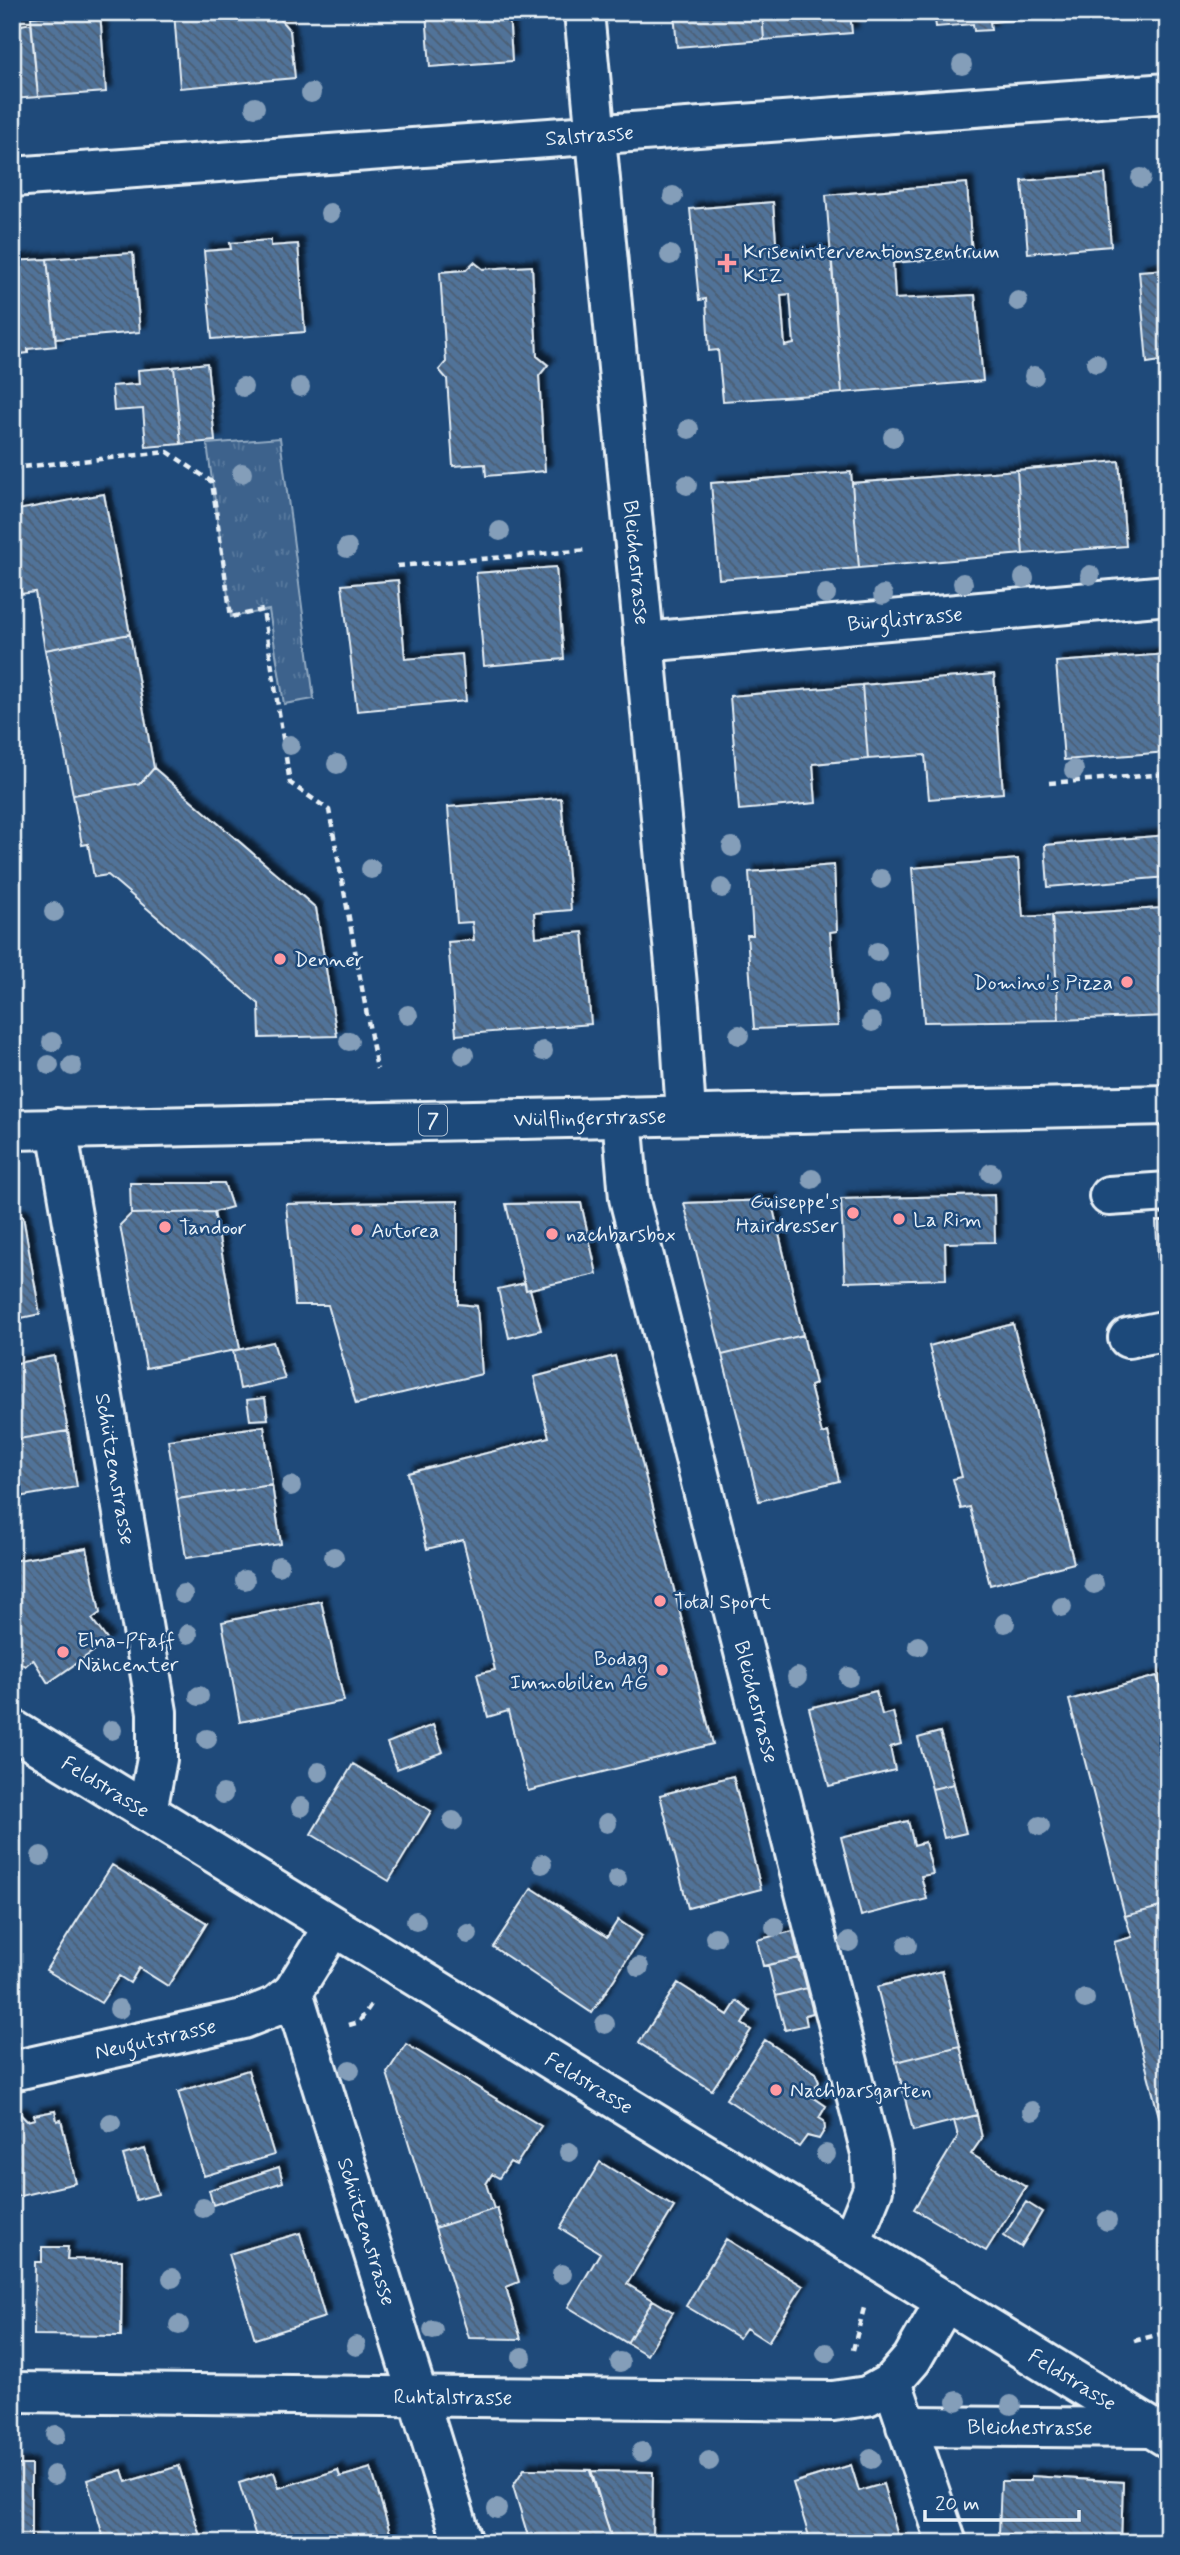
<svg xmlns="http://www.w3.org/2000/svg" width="1180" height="2555" font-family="Mynerve,sans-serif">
<defs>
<pattern id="grass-tufts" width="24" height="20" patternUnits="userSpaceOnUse" patternTransform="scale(1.75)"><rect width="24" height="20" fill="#3c628c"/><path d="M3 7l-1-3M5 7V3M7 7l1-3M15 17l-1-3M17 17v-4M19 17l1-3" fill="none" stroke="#58799d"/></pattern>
<pattern id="building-back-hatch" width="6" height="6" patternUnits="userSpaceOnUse" patternTransform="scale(1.75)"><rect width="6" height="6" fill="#517399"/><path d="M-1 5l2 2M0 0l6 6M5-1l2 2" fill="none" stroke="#4c5e72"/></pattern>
<filter id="shadow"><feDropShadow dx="6" dy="-6" stdDeviation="2" flood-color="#0009"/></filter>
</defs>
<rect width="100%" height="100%" fill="#1f4a7a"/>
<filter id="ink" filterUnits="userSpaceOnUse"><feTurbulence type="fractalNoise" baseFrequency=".0143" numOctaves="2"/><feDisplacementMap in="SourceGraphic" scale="14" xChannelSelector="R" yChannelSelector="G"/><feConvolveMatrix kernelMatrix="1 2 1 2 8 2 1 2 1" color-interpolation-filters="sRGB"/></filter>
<g filter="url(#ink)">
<path fill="url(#grass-tufts)" stroke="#92aac2" stroke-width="2" d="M 280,438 L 314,699 L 284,704 L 269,610 L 231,617 L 207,444 Z"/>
<path fill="url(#building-back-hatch)" stroke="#e8f1f8" stroke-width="2" fill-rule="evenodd" filter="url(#shadow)" d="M 57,12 L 100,12 L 106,92 L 38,97 L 31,17 L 57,15 Z
M 174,12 L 274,12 L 290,31 L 295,78 L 180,88 Z
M 426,12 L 509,12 L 512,61 L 430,67 Z
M 674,12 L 762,12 L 764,40 L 677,47 Z
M 762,12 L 850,12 L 852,33 L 764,40 Z
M 934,12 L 1024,12 L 1025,19 L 990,22 L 991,30 L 974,31 L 973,24 L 936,27 Z
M 1024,12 L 1050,12 L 1050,17 L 1025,19 Z
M 1050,12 L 1109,12 L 1109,13 L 1050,17 Z
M 31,23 L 38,97 L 12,99 L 12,27 Z
M 1105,174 L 1111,246 L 1028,253 L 1022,181 Z
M 967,183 L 972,256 L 893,263 L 895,299 L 975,295 L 983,381 L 842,393 L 826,195 Z
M 773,202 L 777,254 L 831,250 L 842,393 L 723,401 L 718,350 L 709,351 L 706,299 L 699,300 L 690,209 ZM 790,294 L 794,344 L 785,346 L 781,295 Z
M 271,240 L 271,246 L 298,244 L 305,332 L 212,339 L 204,251 L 231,249 L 230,243 Z
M 133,253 L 140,332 L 56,339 L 47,259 Z
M 47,259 L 56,346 L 28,349 L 28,353 L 12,355 L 12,261 Z
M 474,262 L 483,269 L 532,266 L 537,356 L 548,365 L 539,376 L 545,471 L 486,476 L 485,464 L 453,466 L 447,379 L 439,370 L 446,362 L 440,272 L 466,270 Z
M 1168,269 L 1168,360 L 1147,363 L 1139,271 Z
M 207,363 L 215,441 L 181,444 L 174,367 Z
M 174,367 L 181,444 L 146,447 L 143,409 L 114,411 L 112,386 L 139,384 L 138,370 Z
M 1119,461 L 1126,546 L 1023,554 L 1017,470 Z
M 1017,470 L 1023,554 L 859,568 L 852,483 Z
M 851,472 L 859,568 L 719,579 L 711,483 Z
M 104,494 L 130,634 L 45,650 L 35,592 L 21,594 L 12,550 L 12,511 Z
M 556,567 L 564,659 L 484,666 L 476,573 Z
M 398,580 L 405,659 L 462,654 L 466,701 L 357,711 L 342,585 Z
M 130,634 L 154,768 L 141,783 L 73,795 L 45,650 Z
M 1168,654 L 1168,752 L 1064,760 L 1056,662 Z
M 994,674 L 1003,793 L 929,799 L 925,755 L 868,759 L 862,685 Z
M 862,685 L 868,759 L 813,764 L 816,803 L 739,810 L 730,696 Z
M 154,768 L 316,908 L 337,1036 L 260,1038 L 259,1004 L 108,875 L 94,877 L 88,844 L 82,845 L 73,795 L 141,783 Z
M 561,798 L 571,910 L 534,913 L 536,937 L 583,932 L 591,1024 L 456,1035 L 448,942 L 474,940 L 472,922 L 457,923 L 448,807 Z
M 1168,835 L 1168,877 L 1048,887 L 1045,845 Z
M 1018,859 L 1023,917 L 1052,915 L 1059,1020 L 924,1022 L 912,868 Z
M 834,865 L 837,931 L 830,932 L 838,1026 L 754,1029 L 747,935 L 753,935 L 749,872 Z
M 1162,908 L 1168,1016 L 1059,1020 L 1052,915 Z
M 130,1183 L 224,1183 L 232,1207 L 214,1212 L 131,1214 Z
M 994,1195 L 995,1242 L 945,1243 L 946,1279 L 845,1282 L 841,1199 Z
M 771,1200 L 803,1335 L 722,1355 L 684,1203 Z
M 458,1201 L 458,1304 L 477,1306 L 482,1374 L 356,1404 L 328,1305 L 295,1305 L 286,1204 Z
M 581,1203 L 597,1274 L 526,1290 L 506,1204 Z
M 214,1212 L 240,1349 L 146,1368 L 120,1225 L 131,1214 Z
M 12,1216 L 23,1216 L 40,1314 L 12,1320 Z
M 1156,1221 L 1168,1221 L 1168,1283 L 1159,1284 Z
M 525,1283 L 526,1290 L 530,1289 L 541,1330 L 509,1338 L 498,1289 Z
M 1013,1324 L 1074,1563 L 990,1585 L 970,1507 L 961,1509 L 953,1479 L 962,1477 L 929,1346 Z
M 803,1335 L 815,1384 L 810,1386 L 822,1434 L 828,1432 L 839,1481 L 759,1501 L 722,1355 Z
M 273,1342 L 285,1379 L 240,1389 L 233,1351 Z
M 54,1356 L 68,1431 L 12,1440 L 12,1364 Z
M 615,1356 L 713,1744 L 528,1791 L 508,1711 L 488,1717 L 477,1674 L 495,1670 L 463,1540 L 427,1549 L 408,1473 L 549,1437 L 534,1377 Z
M 265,1398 L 268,1419 L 250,1420 L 247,1400 Z
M 264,1426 L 272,1485 L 177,1499 L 168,1440 Z
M 68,1431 L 77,1487 L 12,1498 L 12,1440 Z
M 272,1485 L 281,1544 L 186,1558 L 177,1499 Z
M 87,1548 L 100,1613 L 92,1619 L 108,1641 L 48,1683 L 33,1659 L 25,1666 L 12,1658 L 12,1561 Z
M 321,1601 L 344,1701 L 240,1722 L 222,1622 Z
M 1157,1676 L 1168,1716 L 1168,1905 L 1125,1916 L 1069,1700 Z
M 876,1691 L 882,1715 L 893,1712 L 901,1744 L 890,1747 L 895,1770 L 829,1786 L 809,1708 Z
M 433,1725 L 443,1752 L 397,1769 L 387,1743 Z
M 940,1732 L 954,1784 L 932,1789 L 918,1738 Z
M 353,1764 L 431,1811 L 389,1881 L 311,1834 Z
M 733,1776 L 761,1889 L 688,1908 L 660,1795 Z
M 954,1784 L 966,1833 L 944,1838 L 932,1789 Z
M 908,1821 L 914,1845 L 925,1842 L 933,1874 L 921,1876 L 927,1899 L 861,1916 L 841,1837 Z
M 112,1865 L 207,1923 L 168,1986 L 139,1968 L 130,1983 L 119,1976 L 101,2003 L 46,1970 Z
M 532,1888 L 607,1937 L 618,1920 L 642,1936 L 592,2013 L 493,1947 Z
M 1168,1905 L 1168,2107 L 1157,2109 L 1114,1942 L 1132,1937 L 1125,1916 Z
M 793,1931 L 799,1958 L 763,1966 L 757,1940 Z
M 799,1958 L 807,1988 L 776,1996 L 768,1965 Z
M 942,1971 L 960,2046 L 896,2062 L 877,1987 Z
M 678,1983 L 728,2015 L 737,2001 L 750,2011 L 742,2024 L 751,2030 L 712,2090 L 639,2043 Z
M 807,1988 L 813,2013 L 805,2015 L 807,2025 L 785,2030 L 776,1996 Z
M 765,2040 L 815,2073 L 819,2082 L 810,2095 L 826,2106 L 819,2118 L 824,2121 L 825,2129 L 819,2139 L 807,2136 L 799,2147 L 726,2099 Z
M 406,2044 L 541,2126 L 516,2165 L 510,2162 L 499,2178 L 492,2174 L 486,2184 L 494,2209 L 435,2228 L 387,2073 Z
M 960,2046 L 977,2115 L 913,2131 L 896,2062 Z
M 248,2070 L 274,2155 L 204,2176 L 178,2092 Z
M 1168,2107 L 1168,2149 L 1157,2109 Z
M 55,2111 L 57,2121 L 61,2120 L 76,2183 L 12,2198 L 12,2117 L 20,2114 L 27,2121 L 35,2119 L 34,2115 Z
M 977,2115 L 982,2138 L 971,2154 L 1026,2187 L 986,2251 L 914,2209 L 958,2136 L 954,2121 Z
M 145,2149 L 158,2194 L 136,2200 L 123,2155 Z
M 600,2162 L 674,2207 L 627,2284 L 653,2300 L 627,2343 L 568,2307 L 600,2253 L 560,2228 Z
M 279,2167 L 283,2182 L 213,2205 L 209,2190 Z
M 1026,2202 L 1042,2212 L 1021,2247 L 1004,2236 Z
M 497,2208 L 519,2282 L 506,2287 L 521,2339 L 469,2338 L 435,2228 Z
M 300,2233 L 325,2317 L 255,2339 L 229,2254 Z
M 726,2239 L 803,2286 L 768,2342 L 746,2328 L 739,2338 L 686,2306 Z
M 42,2247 L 68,2247 L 67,2259 L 122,2260 L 121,2336 L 34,2335 L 35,2262 L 42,2262 Z
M 653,2300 L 673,2312 L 647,2355 L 627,2343 Z
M 12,2465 L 31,2465 L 31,2543 L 12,2543 Z
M 851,2465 L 859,2491 L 883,2484 L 900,2543 L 811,2543 L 793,2483 Z
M 179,2466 L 202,2543 L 105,2543 L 87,2480 L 122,2470 L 126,2482 Z
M 371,2468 L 393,2543 L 258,2543 L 239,2483 L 274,2472 L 279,2488 L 338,2470 L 340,2477 Z
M 524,2469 L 591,2470 L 613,2543 L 530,2543 L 513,2486 Z
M 590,2471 L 653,2472 L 652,2537 L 632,2543 L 613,2543 Z
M 1031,2476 L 1123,2482 L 1121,2543 L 1010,2543 L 1010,2534 L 999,2534 L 1001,2481 L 1031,2481 Z"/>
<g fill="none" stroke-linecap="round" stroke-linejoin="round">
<defs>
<g id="minor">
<path id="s1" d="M 584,12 L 679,1006 L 686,1114"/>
<path id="s2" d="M 12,177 L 1168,93"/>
<path id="s3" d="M 644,642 L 1168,595"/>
<path id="s4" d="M 622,1116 L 629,1198 L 871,2153 L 873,2189 L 851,2243"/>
<path id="s5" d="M 57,1128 L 157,1712 L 157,1759 L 147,1811"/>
<path d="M 1109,1196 L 1168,1192"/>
<path d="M 1128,1338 L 1168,1330"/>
<path id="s6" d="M 12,1729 L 1168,2438"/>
<path id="s7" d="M 333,1927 L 293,1992 L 463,2543"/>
<path id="s8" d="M 12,2071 L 243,2019 L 276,2006 L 293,1992"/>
<path d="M 946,2300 L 912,2359 L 892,2382 L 947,2543"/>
<path id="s9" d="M 12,2392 L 833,2401 L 867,2396 L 892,2382"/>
<path id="s10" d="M 906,2426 L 1152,2428"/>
</g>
<g id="major">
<path id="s11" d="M 12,1130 L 1168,1105"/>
</g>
</defs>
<use href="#minor" stroke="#e8f1f8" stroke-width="44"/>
<use href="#major" stroke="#e8f1f8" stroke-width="44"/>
<path stroke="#e8f1f8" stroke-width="4.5" stroke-dasharray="7 5" stroke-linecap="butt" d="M 12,468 L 168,452 L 212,482 L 231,617 L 263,610 L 290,783 L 329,810 L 377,1069
M 397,566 L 588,550
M 1049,783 L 1168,774
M 12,1195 L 22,1195
M 349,2025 L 359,2022 L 372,2003
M 1134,2341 L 1168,2332
M 853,2350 L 865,2304"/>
<use href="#minor" stroke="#1f4a7a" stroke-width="38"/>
<use href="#major" stroke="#1f4a7a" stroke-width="38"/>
</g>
<g fill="#849eb9">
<circle cx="962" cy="65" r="10"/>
<circle cx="311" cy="93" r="10"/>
<circle cx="255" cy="107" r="10"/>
<circle cx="1141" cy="178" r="10"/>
<circle cx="673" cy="196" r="10"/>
<circle cx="330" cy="213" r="10"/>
<circle cx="670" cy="255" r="10"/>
<circle cx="1018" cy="301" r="10"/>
<circle cx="1096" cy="363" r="10"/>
<circle cx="1034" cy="376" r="10"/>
<circle cx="243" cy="387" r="10"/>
<circle cx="300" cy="387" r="10"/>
<circle cx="689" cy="429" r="10"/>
<circle cx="893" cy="437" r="10"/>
<circle cx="242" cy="473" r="10"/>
<circle cx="687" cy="485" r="10"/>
<circle cx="500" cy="531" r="10"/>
<circle cx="347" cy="548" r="10"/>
<circle cx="1090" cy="575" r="10"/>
<circle cx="1024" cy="578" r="10"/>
<circle cx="963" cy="583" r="10"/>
<circle cx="826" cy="594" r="10"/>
<circle cx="883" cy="595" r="10"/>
<circle cx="290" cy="745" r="10"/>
<circle cx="337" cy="764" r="10"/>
<circle cx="1074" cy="770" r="10"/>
<circle cx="732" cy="847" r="10"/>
<circle cx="371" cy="869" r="10"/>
<circle cx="881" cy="879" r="10"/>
<circle cx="722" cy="888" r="10"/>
<circle cx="54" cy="912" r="10"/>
<circle cx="877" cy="952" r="10"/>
<circle cx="880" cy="995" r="10"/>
<circle cx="408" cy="1015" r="10"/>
<circle cx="872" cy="1022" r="10"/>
<circle cx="739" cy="1035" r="10"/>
<circle cx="349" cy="1041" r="10"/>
<circle cx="52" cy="1042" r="10"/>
<circle cx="543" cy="1051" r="10"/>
<circle cx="464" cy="1055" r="10"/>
<circle cx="49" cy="1065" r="10"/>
<circle cx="72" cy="1066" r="10"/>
<circle cx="991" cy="1173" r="10"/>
<circle cx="812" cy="1179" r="10"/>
<circle cx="291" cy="1486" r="10"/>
<circle cx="334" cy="1557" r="10"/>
<circle cx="279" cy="1566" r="10"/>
<circle cx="245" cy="1580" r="10"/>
<circle cx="1094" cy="1584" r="10"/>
<circle cx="183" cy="1594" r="10"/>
<circle cx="1062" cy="1607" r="10"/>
<circle cx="1005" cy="1623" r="10"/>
<circle cx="188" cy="1634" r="10"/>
<circle cx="918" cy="1646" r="10"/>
<circle cx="797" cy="1677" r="10"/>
<circle cx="849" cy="1677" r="10"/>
<circle cx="199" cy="1696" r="10"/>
<circle cx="112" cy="1730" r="10"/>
<circle cx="207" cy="1739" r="10"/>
<circle cx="319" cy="1772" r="10"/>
<circle cx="223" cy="1794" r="10"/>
<circle cx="301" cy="1807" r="10"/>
<circle cx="453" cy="1821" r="10"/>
<circle cx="607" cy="1823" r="10"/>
<circle cx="1040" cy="1826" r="10"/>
<circle cx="41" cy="1856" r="10"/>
<circle cx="542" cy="1864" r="10"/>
<circle cx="617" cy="1879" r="10"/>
<circle cx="416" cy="1921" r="10"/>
<circle cx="775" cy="1927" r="10"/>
<circle cx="468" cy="1934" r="10"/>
<circle cx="715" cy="1937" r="10"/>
<circle cx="849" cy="1942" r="10"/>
<circle cx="907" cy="1945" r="10"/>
<circle cx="639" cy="1967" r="10"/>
<circle cx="1085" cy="1999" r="10"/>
<circle cx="119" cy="2009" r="10"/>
<circle cx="605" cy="2024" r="10"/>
<circle cx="350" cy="2070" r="10"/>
<circle cx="1032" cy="2111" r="10"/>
<circle cx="111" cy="2123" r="10"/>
<circle cx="569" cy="2152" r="10"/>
<circle cx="826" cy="2154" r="10"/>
<circle cx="203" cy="2208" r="10"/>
<circle cx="1107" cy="2221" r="10"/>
<circle cx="562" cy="2274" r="10"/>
<circle cx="172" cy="2278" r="10"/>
<circle cx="179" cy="2325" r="10"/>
<circle cx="433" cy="2330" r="10"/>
<circle cx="356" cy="2346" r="10"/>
<circle cx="826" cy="2353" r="10"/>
<circle cx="522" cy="2357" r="10"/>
<circle cx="620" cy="2362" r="10"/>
<circle cx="957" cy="2401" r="10"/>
<circle cx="1011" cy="2405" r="10"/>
<circle cx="56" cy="2435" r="10"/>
<circle cx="642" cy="2452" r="10"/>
<circle cx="871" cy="2459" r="10"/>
<circle cx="709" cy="2461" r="10"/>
<circle cx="54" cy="2475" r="10"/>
<circle cx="497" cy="2509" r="10"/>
</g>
</g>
<g fill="#ff9aa2" stroke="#1f4a7a" stroke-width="2.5">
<path d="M723.5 252.5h7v7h7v7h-7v7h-7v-7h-7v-7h7z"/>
<circle cx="280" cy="959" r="7"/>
<circle cx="1127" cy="982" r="7"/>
<circle cx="853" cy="1213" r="7"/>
<circle cx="899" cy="1219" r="7"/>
<circle cx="165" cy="1227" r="7"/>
<circle cx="357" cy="1230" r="7"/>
<circle cx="552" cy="1234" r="7"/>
<circle cx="660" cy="1601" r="7"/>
<circle cx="63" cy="1652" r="7"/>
<circle cx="662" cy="1670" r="7"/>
<circle cx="776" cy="2090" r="7"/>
</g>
<g text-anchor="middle" stroke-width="5" stroke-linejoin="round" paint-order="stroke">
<rect fill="#1f4a7a" stroke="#acbfd2" stroke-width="2" x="419" y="1104.5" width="28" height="31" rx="5"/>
<g font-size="19" font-weight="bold" fill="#e8f1f8">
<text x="433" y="1127">7</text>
</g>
<g font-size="21" fill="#e8f1f8" stroke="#1f4a7a">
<text dy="7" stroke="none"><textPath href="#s2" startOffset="579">Salstrasse</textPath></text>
<text dy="7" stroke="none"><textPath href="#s1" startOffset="553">Bleichestrasse</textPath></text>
<text dy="7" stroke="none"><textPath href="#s3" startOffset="262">Bürglistrasse</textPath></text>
<text dy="7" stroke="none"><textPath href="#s11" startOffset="578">Wülflingerstrasse</textPath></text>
<text dy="7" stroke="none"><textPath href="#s5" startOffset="346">Schützenstrasse</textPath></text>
<text dy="7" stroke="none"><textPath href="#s4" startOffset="602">Bleichestrasse</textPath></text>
<text dy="7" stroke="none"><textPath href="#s6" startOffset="110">Feldstrasse</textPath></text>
<text dy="7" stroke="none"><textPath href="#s8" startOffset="147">Neugutstrasse</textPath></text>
<text dy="7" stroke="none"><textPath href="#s6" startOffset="677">Feldstrasse</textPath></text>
<text dy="7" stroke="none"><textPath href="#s7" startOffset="327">Schützenstrasse</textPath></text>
<text dy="7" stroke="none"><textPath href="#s6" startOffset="1244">Feldstrasse</textPath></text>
<text dy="7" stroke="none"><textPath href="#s9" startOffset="441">Ruhtalstrasse</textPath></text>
<text dy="7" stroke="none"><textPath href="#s10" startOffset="124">Bleichestrasse</textPath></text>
</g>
<g font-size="21" fill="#e8f1f8" stroke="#1f4a7a" text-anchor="start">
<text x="743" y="258">Kriseninterventionszentrum<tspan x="743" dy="24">KIZ</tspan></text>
<text x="294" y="966">Denner</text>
<text x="1113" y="989" text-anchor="end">Domino's Pizza</text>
<text x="839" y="1208" text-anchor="end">Guiseppe's<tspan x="839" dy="24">Hairdresser</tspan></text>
<text x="913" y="1226">La Rim</text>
<text x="179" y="1234">Tandoor</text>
<text x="371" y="1237">Autorea</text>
<text x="566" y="1241">nachbarsbox</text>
<text x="674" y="1608">Total Sport</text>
<text x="77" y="1647">Elna-Pfaff<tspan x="77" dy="24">Nähcenter</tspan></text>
<text x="648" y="1665" text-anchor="end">Bodag<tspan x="648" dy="24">Immobilien AG</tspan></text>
<text x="790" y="2097">Nachbarsgarten</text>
</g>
</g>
<rect width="1180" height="2555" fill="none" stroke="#1f4a7a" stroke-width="42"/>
<rect x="21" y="21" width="1138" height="2513" fill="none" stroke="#e8f1f8" stroke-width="2.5" filter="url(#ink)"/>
<path d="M925 2510v10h154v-10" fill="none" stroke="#e8f1f8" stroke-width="3.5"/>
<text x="935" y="2510" font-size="21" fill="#e8f1f8" stroke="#1f4a7a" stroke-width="5" paint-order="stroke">20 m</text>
</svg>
